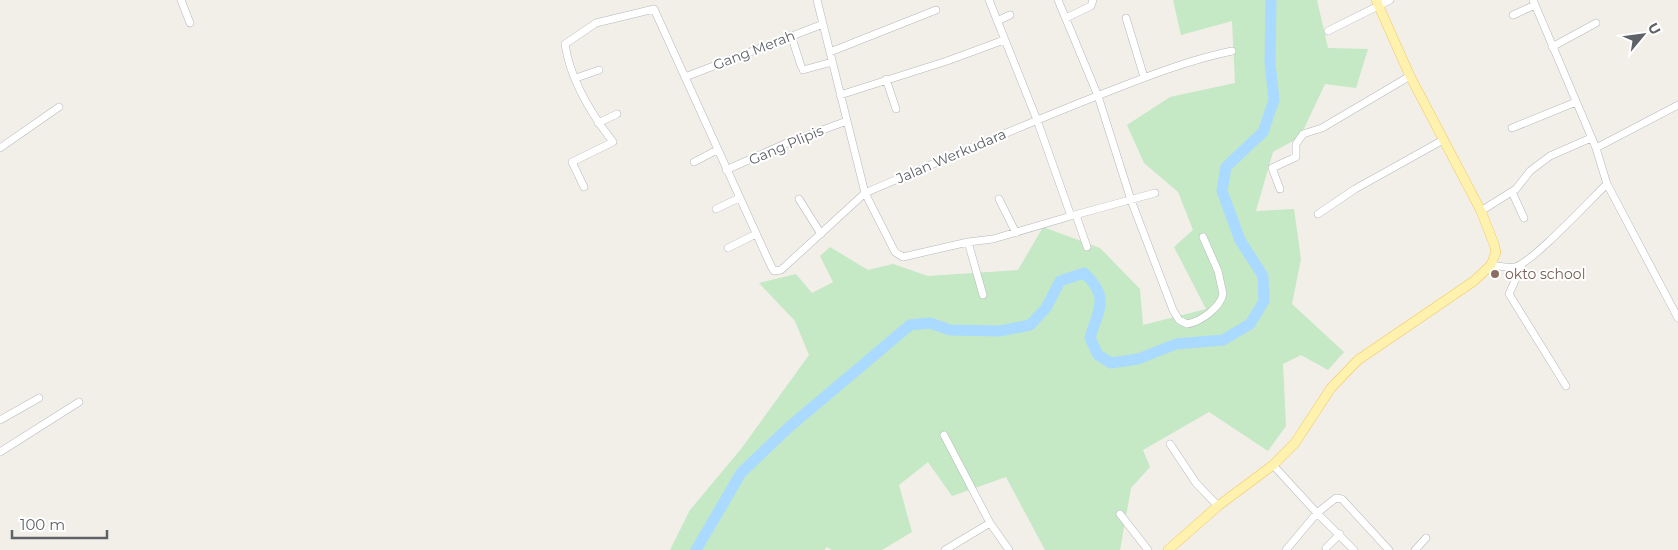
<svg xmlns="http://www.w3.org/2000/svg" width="1678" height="550" font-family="Montserrat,sans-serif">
<rect width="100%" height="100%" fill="#f1efe8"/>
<path fill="#c5e8c5" d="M 1173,0 L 1317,0 L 1328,48 L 1368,49 L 1356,88 L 1325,84 L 1300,137 L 1273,152 L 1256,211 L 1294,209 L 1301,259 L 1292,304 L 1344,352 L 1328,370 L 1301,355 L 1283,364 L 1286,426 L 1268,451 L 1209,412 L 1143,450 L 1150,467 L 1131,488 L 1120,550 L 1045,550 L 1006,477 L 952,496 L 928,462 L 899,485 L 912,532 L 882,550 L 832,550 L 827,547 L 824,550 L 670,550 L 690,510 L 741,449 L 809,355 L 795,321 L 759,283 L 796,274 L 812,293 L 833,282 L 820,256 L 830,247 L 868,270 L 893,264 L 928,276 L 1018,270 L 1043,227 L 1100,248 L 1140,289 L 1143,325 L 1206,309 L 1174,247 L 1193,230 L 1178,192 L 1144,163 L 1127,125 L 1170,97 L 1235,83 L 1232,21 L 1181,35 Z"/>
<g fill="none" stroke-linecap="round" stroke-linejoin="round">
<path stroke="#aadaff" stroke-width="11" d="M 696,550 L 741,473 L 788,428 L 910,325 L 930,323 L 950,330 L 1000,331 L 1030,325 L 1046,308 L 1060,281 L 1084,273 C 1110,297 1099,308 1090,338 L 1098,355 L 1111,363 L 1138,359 L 1176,344 L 1223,340 L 1250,324 L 1264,301 L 1263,276 L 1240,240 L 1222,191 L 1226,167 L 1263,132 L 1274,100 L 1270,63 L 1271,0"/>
<defs>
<path id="minor" d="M 181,0 L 190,23
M 989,0 L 1037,120 L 1071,216 L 1155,193
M 1058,0 L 1098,96 L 1131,200 L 1173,310 L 1179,320 L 1187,324 C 1200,322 1220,308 1223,294 L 1218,271 L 1203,237
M 1513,15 L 1535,5
M 1066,18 L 1091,6 L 1093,0
M 1126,18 L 1144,77
M 997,21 L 1010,15
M 1328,31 L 1390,0
M 791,35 L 801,66
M 1552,47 L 1596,23
M 830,52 L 936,10
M 803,70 L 832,62
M 685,77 L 823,24
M 576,78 L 599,70
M 886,79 L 896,109
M 840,95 L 947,61 L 1004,40
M 598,123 L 617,114
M 1512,128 L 1576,102
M 0,148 L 59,107
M 1596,148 L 1678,105
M 694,162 L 717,150
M 726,170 L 789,142 L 847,121
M 1607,184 L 1678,318
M 584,187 L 572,162 L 613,142 C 592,115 570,79 565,44 L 596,23 L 654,9 L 771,266 L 774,271 L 781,270 L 865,193 L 817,0
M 1280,189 L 1272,168 L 1296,157 L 1296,144 L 1303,134 L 1322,128 L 1410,76
M 1512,192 L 1524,218
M 799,199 L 821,234
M 999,199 L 1016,233
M 716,209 L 739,198
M 1481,211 L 1516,189 L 1530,171 L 1550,156 L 1591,138
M 1318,214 L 1355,189 L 1443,140
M 1076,215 L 1087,247
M 1071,216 L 993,239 L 968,242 L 903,257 L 895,252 L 865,193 C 940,161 1016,128 1092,98 C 1138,80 1184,61 1232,51
M 968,242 L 983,295
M 728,248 L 756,234
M 1523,263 L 1509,294 L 1566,386
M 1491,265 C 1499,266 1507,268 1515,267 C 1532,263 1590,200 1607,184 L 1596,148 L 1533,0
M 0,420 L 39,398
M 944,435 L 990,523 L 1009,550
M 1170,444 L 1196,483 L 1218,506
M 0,452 L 79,402
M 1273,465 L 1317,513 L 1286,550
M 1120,514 L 1148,550
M 1326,548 L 1340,534
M 945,550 L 990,523
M 1354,550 L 1317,513 L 1336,498 L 1342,499 L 1389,550
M 1415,550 L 1426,538"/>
<path id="major" d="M 1168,550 L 1218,506 L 1273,465 L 1295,443 L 1331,388 L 1358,360 L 1474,281 L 1491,265 L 1496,252 L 1494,244 L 1481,211 L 1410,76 L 1376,0"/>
</defs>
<use href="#minor" stroke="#b5b8bc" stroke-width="8"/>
<use href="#major" stroke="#f2c960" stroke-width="10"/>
<use href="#minor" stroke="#fff" stroke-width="7"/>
<use href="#major" stroke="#fff2af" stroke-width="9"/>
</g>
<circle fill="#8d6e63" stroke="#fff" stroke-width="2" cx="1495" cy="274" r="5"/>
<g text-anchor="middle" stroke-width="4" stroke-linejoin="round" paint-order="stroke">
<g font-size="14" fill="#5f6368" stroke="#fff">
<text transform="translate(754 50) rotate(-21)" y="5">Gang Merah</text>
<text transform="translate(786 145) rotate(-23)" y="5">Gang Plipis</text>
<text transform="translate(951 156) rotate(-23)" y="5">Jalan Werkudara</text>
</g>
<g font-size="14" fill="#785e54" stroke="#fff" text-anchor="start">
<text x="1505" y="279">okto school</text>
</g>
</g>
<g transform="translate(1643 35) rotate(61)" stroke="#ffffff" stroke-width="4" paint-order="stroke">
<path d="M0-4L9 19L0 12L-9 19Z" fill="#5f6368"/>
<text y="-8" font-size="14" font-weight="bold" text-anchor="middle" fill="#5f6368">U</text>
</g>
<path d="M12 530v8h95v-8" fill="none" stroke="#5f6368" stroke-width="2.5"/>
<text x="20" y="530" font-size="15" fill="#5f6368" stroke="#ffffff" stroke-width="4" paint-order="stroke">100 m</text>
</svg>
